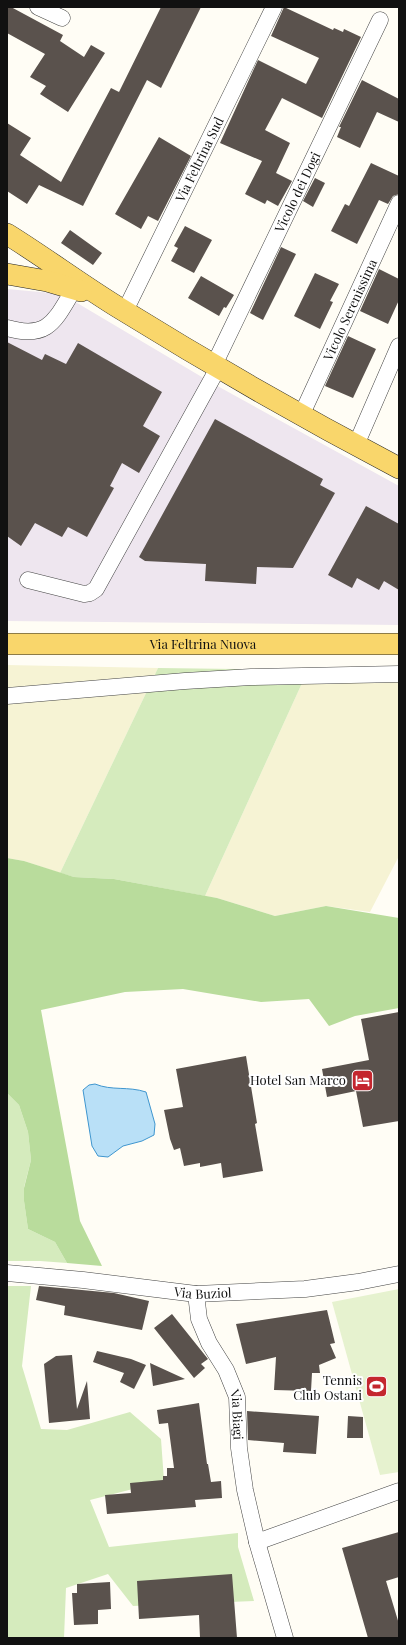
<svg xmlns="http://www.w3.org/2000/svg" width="406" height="1645" font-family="'Playfair Display',serif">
<rect width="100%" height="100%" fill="#fffdf5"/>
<path fill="#eee6ef" d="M 7,289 L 62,294 L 212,383 L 399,486 L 399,625 L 7,621 Z"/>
<path fill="#f6f3d4" d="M 7,665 L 158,668 L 60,873 L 24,861 L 7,858 Z
M 308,670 L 399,675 L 399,856 L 370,912 L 326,906 L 275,916 L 217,898 L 205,896 Z"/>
<path fill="#d5ebbd" d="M 158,668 L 308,670 L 205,896 L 114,879 L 74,877 L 60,873 Z
M 7,1093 L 19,1105 L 28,1132 L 31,1160 L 24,1187 L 24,1201 L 28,1229 L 55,1242 L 67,1263 L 40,1261 L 7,1261 Z
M 7,1286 L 31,1286 L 22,1366 L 41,1429 L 67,1430 L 130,1412 L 161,1439 L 164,1481 L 90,1500 L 109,1547 L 238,1533 L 238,1547 L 254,1601 L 133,1606 L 108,1574 L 66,1588 L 64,1638 L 8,1638 Z"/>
<path fill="#b9dc9c" d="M 7,858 L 24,861 L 74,877 L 114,879 L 217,898 L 275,916 L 326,906 L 399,918 L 399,1008 L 355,1016 L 329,1026 L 309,999 L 261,1002 L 183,989 L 125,992 L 41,1010 L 80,1221 L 102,1266 L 67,1263 L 55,1242 L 28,1229 L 24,1201 L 24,1188 L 31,1160 L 28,1132 L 19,1105 L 7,1093 Z"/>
<path fill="#e6f2cf" d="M 399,1289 L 399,1472 L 380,1475 L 332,1302 Z"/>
<path fill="#b9e0f7" stroke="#3f96cf" d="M 95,1084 C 112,1091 128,1086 146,1092 L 155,1124 L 154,1135 L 142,1141 L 123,1146 L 108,1157 L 98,1156 L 92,1146 L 83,1090 L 89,1085 Z"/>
<path fill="#5a524d" d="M 7,7 L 11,7 L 63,35 L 60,41 L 84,57 L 91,45 L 105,53 L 68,112 L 40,94 L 46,86 L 30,77 L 45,54 L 7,33 Z
M 161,7 L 201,7 L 161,88 L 147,80 L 83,206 L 39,185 L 27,204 L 7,191 L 7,123 L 31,138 L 20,155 L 61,182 L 111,88 L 119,92 Z
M 284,7 L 333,30 L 334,28 L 343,32 L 344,29 L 361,37 L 322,118 L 282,98 L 265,130 L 290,143 L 276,173 L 292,181 L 278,206 L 267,200 L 265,204 L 245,194 L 262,161 L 220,143 L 258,60 L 306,84 L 319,58 L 271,36 Z
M 362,80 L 399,99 L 399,122 L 377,112 L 360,148 L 337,137 L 341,127 L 339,127 Z
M 159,137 L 191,156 L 158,221 L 148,216 L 141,229 L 115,214 Z
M 371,163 L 399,176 L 399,194 L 393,196 L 388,204 L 379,200 L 357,244 L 331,231 L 345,204 L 349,206 Z
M 315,178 L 325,183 L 313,207 L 303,201 Z
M 185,226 L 212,240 L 194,273 L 171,261 L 178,248 L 174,246 Z
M 70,230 L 102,253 L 93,265 L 61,243 Z
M 281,247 L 296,254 L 263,320 L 250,313 Z
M 379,269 L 399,279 L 399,300 L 388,324 L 360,311 Z
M 315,273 L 339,284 L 330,301 L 333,302 L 320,329 L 294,316 Z
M 201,276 L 234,295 L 226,308 L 224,307 L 219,316 L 188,298 Z
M 348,336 L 376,349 L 353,398 L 325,386 Z
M 7,342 L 42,360 L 45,354 L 66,364 L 78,343 L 162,392 L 143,426 L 160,436 L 139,473 L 122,463 L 110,486 L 114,488 L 87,537 L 68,527 L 62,537 L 35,523 L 21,546 L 7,536 Z
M 215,419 L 323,479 L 320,485 L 335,493 L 293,568 L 257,567 L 256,584 L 205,581 L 206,564 L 145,561 L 139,557 Z
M 366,506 L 399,524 L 399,590 L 384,581 L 379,590 L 357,578 L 352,588 L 328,575 Z
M 399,1012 L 399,1121 L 363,1127 L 356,1091 L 327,1097 L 322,1069 L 369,1060 L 361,1019 Z
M 246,1056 L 257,1123 L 255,1124 L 263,1171 L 223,1178 L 221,1163 L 200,1167 L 200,1163 L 184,1166 L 180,1148 L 174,1150 L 170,1139 L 164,1110 L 183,1107 L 176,1069 Z
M 39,1286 L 114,1293 L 149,1301 L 142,1330 L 64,1315 L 65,1306 L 36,1300 Z
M 327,1310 L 335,1343 L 330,1344 L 336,1358 L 319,1365 L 320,1373 L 312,1373 L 311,1391 L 274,1390 L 276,1357 L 246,1364 L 236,1324 Z
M 172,1314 L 208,1359 L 201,1364 L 205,1368 L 194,1378 L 154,1328 Z
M 97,1351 L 131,1359 L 146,1365 L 134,1389 L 120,1382 L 124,1373 L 93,1362 Z
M 72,1355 L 77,1409 L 87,1381 L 90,1419 L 49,1423 L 44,1364 L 56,1356 Z
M 150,1363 L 185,1379 L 153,1386 Z
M 199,1403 L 207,1464 L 208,1464 L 211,1482 L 221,1481 L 222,1498 L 195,1500 L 196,1507 L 107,1514 L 105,1495 L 131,1493 L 130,1483 L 163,1480 L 163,1476 L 167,1476 L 167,1468 L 174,1468 L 168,1423 L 159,1424 L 157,1410 Z
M 247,1411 L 319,1416 L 316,1454 L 283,1452 L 284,1443 L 248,1440 Z
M 348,1416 L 363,1417 L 363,1438 L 347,1438 Z
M 399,1532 L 399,1577 L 386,1581 L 399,1624 L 399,1638 L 368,1638 L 342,1548 Z
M 232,1574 L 237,1638 L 200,1638 L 199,1615 L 139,1619 L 137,1581 Z
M 110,1582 L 111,1609 L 98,1610 L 98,1624 L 74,1625 L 72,1593 L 77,1593 L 77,1584 Z"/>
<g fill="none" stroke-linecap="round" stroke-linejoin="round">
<defs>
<g id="minor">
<path d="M 38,7 L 62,18"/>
<path id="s1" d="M 125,311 L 274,7"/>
<path d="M 7,328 C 49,340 55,320 74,289"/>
<path id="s2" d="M 214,365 L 380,20"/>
<path id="s3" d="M 301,416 L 399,203"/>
<path d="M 356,445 L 399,346"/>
<path d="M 28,580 L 84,594 L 90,593 L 96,589 L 218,368"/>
<path d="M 7,696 L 185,681 L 251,677 L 399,674"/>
<path id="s4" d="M 7,1273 L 83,1280 L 196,1294 L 305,1289 L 358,1282 L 399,1274"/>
<path id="s5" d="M 196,1294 L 199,1319 L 209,1343 L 226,1370 L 237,1397 L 239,1448 L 245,1490 L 257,1542 L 285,1638"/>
<path d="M 257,1542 L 399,1491"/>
</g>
<g id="major">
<path d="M 7,234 C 44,257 79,283 116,306 C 208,363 302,417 399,468"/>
<path d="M 7,274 L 47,281 L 81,291"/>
<path id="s6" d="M 7,644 L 399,644"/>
</g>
</defs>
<use href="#minor" stroke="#444" stroke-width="17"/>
<use href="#major" stroke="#222" stroke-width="22"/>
<use href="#minor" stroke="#fff" stroke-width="16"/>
<use href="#major" stroke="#f9d66b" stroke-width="21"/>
</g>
<defs>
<symbol id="hotel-square" viewBox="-11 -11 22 22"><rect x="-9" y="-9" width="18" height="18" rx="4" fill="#c4262e" stroke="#fff"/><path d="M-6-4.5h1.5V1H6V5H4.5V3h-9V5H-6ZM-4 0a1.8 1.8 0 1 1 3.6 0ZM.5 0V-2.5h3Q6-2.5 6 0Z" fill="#fff"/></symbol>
<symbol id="stadium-square" viewBox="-11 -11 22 22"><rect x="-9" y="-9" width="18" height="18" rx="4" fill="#c4262e" stroke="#fff"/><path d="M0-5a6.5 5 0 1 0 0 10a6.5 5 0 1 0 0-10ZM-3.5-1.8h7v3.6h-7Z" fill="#fff"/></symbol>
</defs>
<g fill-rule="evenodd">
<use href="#hotel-square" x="350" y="1068" width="25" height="25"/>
<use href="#stadium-square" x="364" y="1374" width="25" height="25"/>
</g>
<g text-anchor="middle" stroke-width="4" stroke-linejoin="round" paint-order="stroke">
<g font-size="13" fill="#111" stroke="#fff">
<text dy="5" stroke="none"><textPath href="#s1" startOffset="169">Via Feltrina Sud</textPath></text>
<text dy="5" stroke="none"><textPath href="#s2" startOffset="192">Vicolo dei Dogi</textPath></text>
<text dy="5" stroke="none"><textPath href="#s3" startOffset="117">Vicolo Serenissima</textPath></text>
<text dy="5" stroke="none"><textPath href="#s6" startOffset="196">Via Feltrina Nuova</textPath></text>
<text dy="5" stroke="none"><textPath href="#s4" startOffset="197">Via Buziol</textPath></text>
<text dy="5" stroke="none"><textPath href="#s5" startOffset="130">Via Biagi</textPath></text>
</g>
<g font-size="13" fill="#111" stroke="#fff" text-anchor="end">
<text x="346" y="1085">Hotel San Marco</text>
<text x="362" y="1385">Tennis<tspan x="362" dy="15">Club Ostani</tspan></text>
</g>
</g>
<rect width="406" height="1645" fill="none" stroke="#111111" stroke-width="16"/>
</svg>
